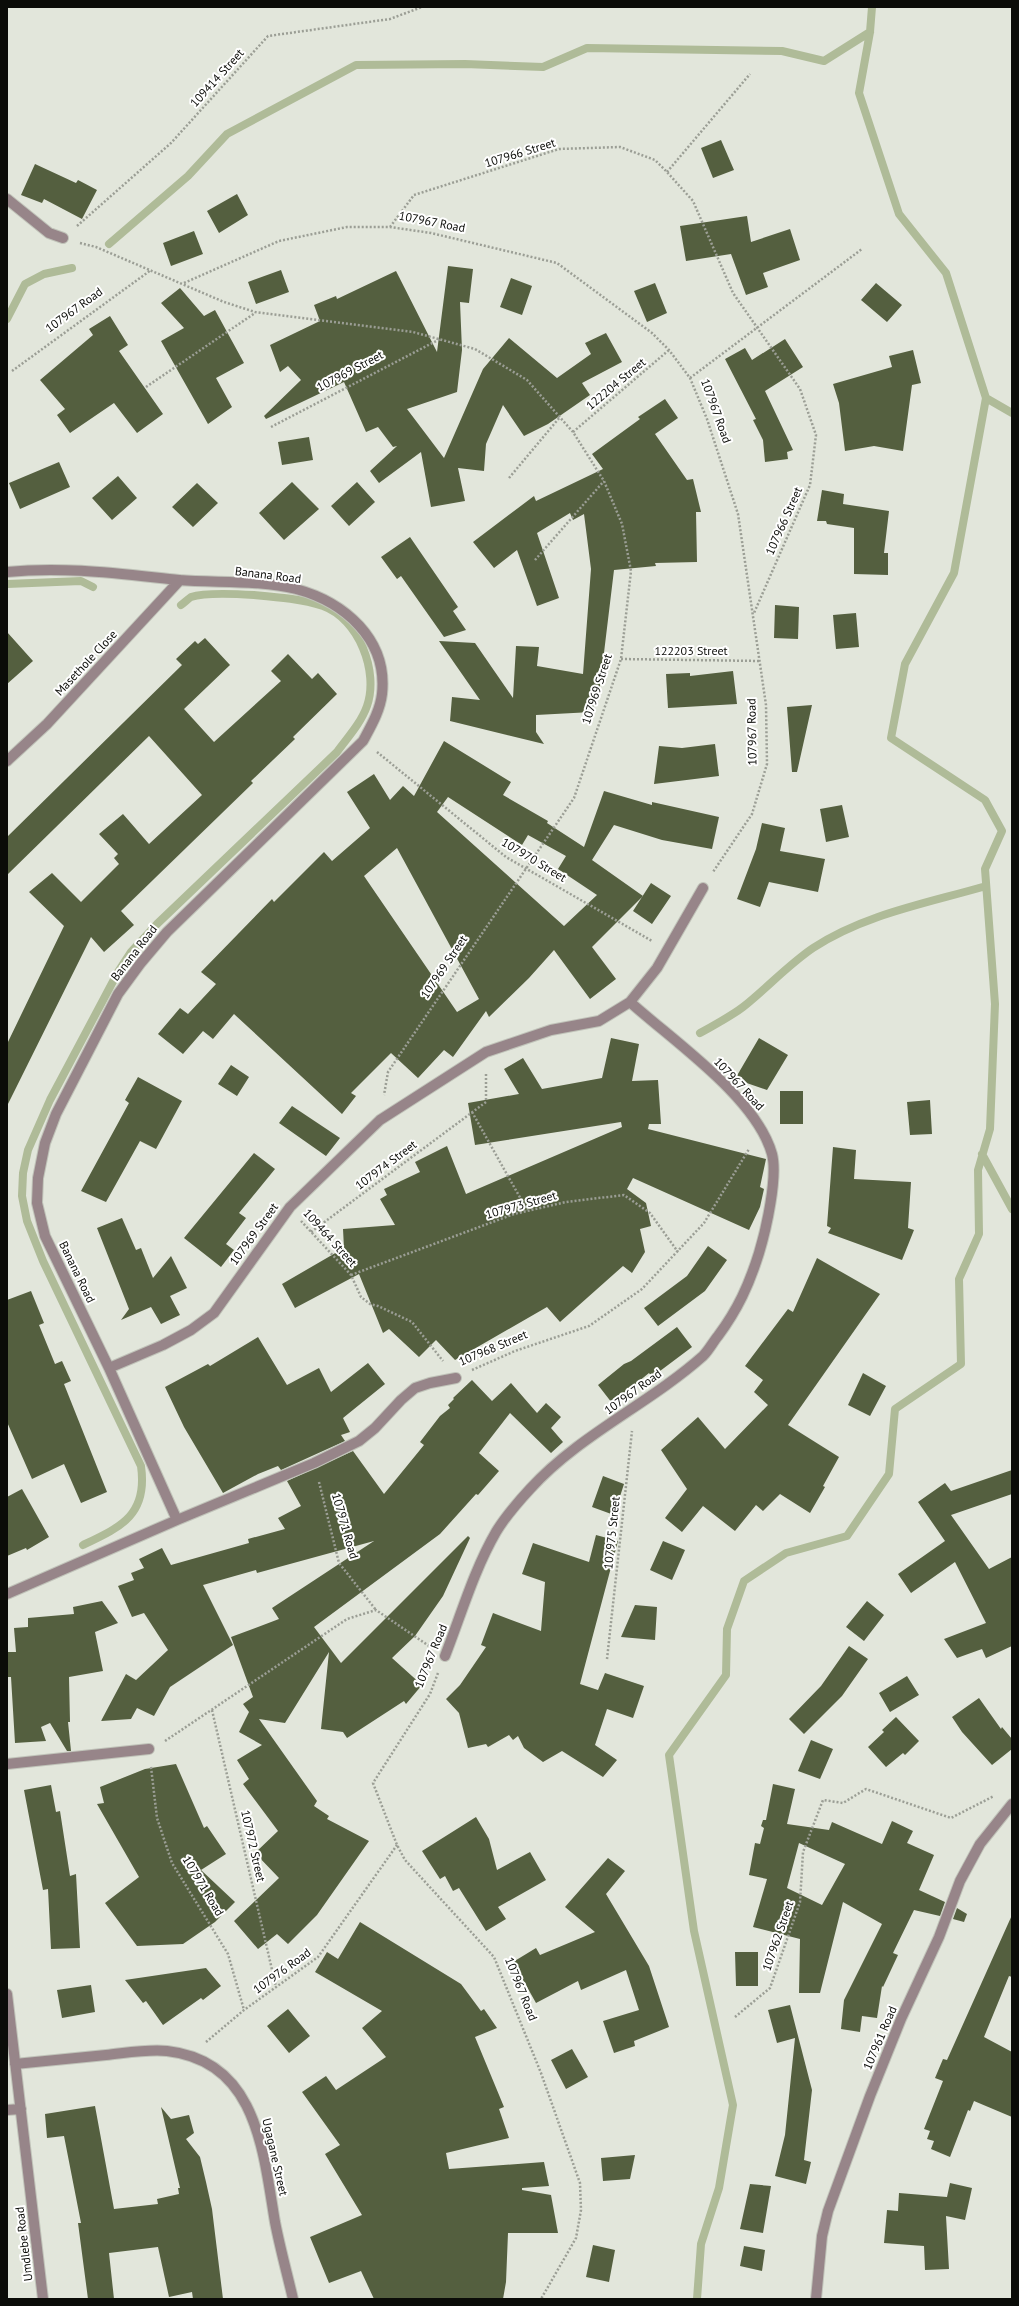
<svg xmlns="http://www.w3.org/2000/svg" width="1019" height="2306" font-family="'PT Sans',sans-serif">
<rect width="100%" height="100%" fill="#e2e6db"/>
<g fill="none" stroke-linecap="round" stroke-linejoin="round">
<path stroke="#afbb98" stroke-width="8" d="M 109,244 L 188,176 L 227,134 L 356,65 L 465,64 L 543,67 L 587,48 L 782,51 L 824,61 L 870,32
M 7,319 L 25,284 L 44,274 L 72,268
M 986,398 L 1012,413
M 7,584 L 81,581 L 93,587
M 700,1033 C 714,1025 730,1017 743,1007 C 767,988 788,965 813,948 C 865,914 928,903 986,886
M 982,1154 L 1012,1209
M 83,1545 C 121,1527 148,1515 141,1466 L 43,1261 L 27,1221 L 22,1196 L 23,1173 L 28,1150 L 50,1100 L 118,972 L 131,952 L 157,924 L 337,752 C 348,737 361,723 367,706 C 379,672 359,619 323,606 C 302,599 277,597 254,595 C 238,594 206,592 191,597 C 188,599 184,603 181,605
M 697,2299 L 701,2244 L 719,2188 L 733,2105 L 694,1931 L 669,1755 L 726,1675 L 727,1629 L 744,1581 L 786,1553 L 847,1536 L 889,1474 L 895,1409 L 961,1364 L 959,1279 L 979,1234 L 978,1170 L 990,1129 L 995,1004 L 985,869 L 1002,831 L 985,800 L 891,738 L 905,664 L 954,573 L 986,398 L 946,273 L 899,214 L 859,93 L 870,32 L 872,7"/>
</g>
<path fill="#545f3f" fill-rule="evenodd" d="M 721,140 L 734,170 L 713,178 L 701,148 Z
M 35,164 L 76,183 L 78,180 L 97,190 L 82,219 L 44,199 L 42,203 L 21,195 Z
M 237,194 L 248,215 L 219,233 L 207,211 Z
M 747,216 L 751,242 L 790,229 L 800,260 L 763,273 L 768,287 L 746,295 L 731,254 L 686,261 L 680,226 Z
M 194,231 L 203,254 L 171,266 L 163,243 Z
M 448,266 L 473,269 L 469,303 L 460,302 L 462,350 L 457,392 L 407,409 L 444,458 L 483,369 L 509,338 L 557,378 L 591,354 L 585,343 L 606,333 L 622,362 L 582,383 L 590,395 L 548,424 L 524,436 L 503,405 L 486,444 L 484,471 L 458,468 L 465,501 L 431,507 L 421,452 L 379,483 L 370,471 L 397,446 L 393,447 L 378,427 L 366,432 L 344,382 L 266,419 L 264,416 L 301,380 L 288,366 L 280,372 L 270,345 L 320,321 L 314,305 L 336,296 L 337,299 L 396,271 L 437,352 Z
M 281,270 L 289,292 L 256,304 L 248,282 Z
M 511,278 L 532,286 L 522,315 L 500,307 Z
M 655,283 L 667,313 L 647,322 L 634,291 Z
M 876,283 L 902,305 L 887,322 L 861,300 Z
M 180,288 L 204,316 L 215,310 L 244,363 L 216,378 L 232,407 L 208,424 L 161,341 L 184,328 L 161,303 Z
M 110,316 L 128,345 L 119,351 L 163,414 L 137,433 L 114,403 L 70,433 L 57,415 L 65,409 L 40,380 L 93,335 L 89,329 Z
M 785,339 L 803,367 L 765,391 L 793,450 L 787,452 L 788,459 L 765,462 L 763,440 L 753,420 L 756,419 L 725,359 L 745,348 L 752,360 Z
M 913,350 L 921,383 L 912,385 L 903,451 L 874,446 L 845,451 L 839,403 L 833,384 L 892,367 L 889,356 Z
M 665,399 L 678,418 L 655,434 L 687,480 L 693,479 L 701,512 L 696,512 L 697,562 L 655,563 L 656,566 L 614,570 L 599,694 L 593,694 L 595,699 L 592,712 L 536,715 L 536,732 L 544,744 L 450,721 L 452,697 L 480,700 L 439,641 L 475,643 L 513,698 L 516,646 L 539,647 L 537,666 L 583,674 L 591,569 L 584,514 L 573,520 L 570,513 L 537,533 L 559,598 L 537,606 L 517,550 L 494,568 L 473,542 L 534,496 L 536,501 L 603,469 L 592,454 L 640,419 L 638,417 Z
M 309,437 L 313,460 L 282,465 L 278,442 Z
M 59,462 L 70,487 L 20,509 L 9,483 Z
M 118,476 L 137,498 L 112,520 L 92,498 Z
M 292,482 L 319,509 L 284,540 L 259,513 Z
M 357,482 L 375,502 L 349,526 L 331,506 Z
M 197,483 L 218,503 L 193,527 L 172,507 Z
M 822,490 L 844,494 L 843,504 L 889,511 L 884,553 L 888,553 L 888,575 L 854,574 L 854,528 L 827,524 L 826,521 L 817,521 Z
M 410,537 L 458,607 L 453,611 L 466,630 L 444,637 L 401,576 L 397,579 L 381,557 Z
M 775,605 L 799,607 L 798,639 L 774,638 Z
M 856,613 L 859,647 L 836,649 L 833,615 Z
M 7,632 L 33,661 L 7,684 Z
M 205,638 L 230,665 L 184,709 L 214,742 L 281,681 L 271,671 L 288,654 L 312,679 L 318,673 L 337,694 L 293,737 L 295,739 L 251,781 L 253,783 L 121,911 L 134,925 L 104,952 L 91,937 L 7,1106 L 7,1044 L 64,926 L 29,892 L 52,873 L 81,902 L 119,864 L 114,858 L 118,854 L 99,834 L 123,814 L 149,844 L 202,795 L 149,736 L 7,875 L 7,837 L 182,665 L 176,659 L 195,641 L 198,644 Z
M 733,671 L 737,704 L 668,708 L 666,674 L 690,673 L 690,676 Z
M 812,705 L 797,772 L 792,772 L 787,707 Z
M 444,741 L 511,782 L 503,795 L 548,821 L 547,823 L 584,847 L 604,791 L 652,805 L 652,802 L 719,817 L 712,849 L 662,840 L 614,825 L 592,860 L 643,896 L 592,947 L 616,979 L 590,999 L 554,950 L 529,978 L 489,1017 L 486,1011 L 453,1057 L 444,1050 L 418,1078 L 391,1053 L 351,1093 L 356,1096 L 342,1114 L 234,1014 L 213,1039 L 203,1031 L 183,1054 L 158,1034 L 180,1008 L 188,1014 L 216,984 L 201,972 L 272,899 L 274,902 L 324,852 L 332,861 L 370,828 L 347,792 L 374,774 L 390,800 L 403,786 L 414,796 ZM 448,797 L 522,845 L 528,835 L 566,856 L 558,869 L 597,895 L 564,926 L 437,812 ZM 397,848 L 479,999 L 457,1012 L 364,876 Z
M 715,744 L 719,776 L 654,784 L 659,746 L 682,748 Z
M 842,805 L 849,837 L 826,842 L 820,809 Z
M 762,823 L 785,828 L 780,851 L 825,859 L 818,892 L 769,882 L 760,907 L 737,899 L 756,849 Z
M 651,883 L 671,896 L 652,924 L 633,911 Z
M 611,1038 L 639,1044 L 632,1081 L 658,1080 L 661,1124 L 649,1124 L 648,1129 L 766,1159 L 760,1187 L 764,1189 L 760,1207 L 749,1230 L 633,1178 L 627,1189 L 646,1203 L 651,1226 L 640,1229 L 645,1252 L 632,1273 L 623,1266 L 560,1322 L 547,1307 L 455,1360 L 436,1340 L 419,1357 L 389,1329 L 383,1333 L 359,1274 L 295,1308 L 282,1284 L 344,1248 L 343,1229 L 395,1225 L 380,1199 L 387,1195 L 384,1189 L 420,1172 L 415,1162 L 447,1146 L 466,1194 L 622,1127 L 621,1122 L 475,1145 L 468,1103 L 519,1094 L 504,1069 L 523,1058 L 542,1089 L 602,1078 Z
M 759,1038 L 788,1055 L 767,1090 L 735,1079 Z
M 231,1065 L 249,1077 L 237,1096 L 218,1084 Z
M 138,1077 L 182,1101 L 156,1149 L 140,1141 L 106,1202 L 81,1191 L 129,1103 L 125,1100 Z
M 780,1091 L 803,1091 L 803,1124 L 780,1124 Z
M 930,1100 L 932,1134 L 910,1135 L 907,1102 Z
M 292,1106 L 340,1138 L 326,1156 L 279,1123 Z
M 833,1147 L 856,1150 L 854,1179 L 911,1182 L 908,1228 L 914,1230 L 902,1260 L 828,1233 L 831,1228 L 827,1226 Z
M 254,1153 L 275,1169 L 239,1213 L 246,1218 L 226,1244 L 234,1250 L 221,1267 L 184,1238 Z
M 122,1218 L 136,1250 L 141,1248 L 153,1278 L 171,1256 L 187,1288 L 170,1296 L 180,1315 L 161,1324 L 151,1307 L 121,1320 L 129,1309 L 97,1228 Z
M 708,1246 L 727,1260 L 705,1291 L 658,1326 L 644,1308 L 687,1276 Z
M 817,1258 L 880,1294 L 788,1425 L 839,1457 L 823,1486 L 825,1487 L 810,1513 L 780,1494 L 763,1511 L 756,1505 L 735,1531 L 703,1506 L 682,1532 L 665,1518 L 687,1489 L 661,1450 L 698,1417 L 725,1449 L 768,1405 L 754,1392 L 763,1380 L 745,1366 L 788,1309 L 793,1312 Z
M 31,1291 L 44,1323 L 39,1325 L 55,1364 L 62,1361 L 71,1381 L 64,1384 L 107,1492 L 81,1503 L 64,1464 L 32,1479 L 7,1422 L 7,1300 Z
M 677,1327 L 692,1347 L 652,1377 L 649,1373 L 612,1403 L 598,1385 L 624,1364 L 631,1361 Z
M 258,1337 L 287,1385 L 319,1368 L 331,1392 L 368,1363 L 385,1384 L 343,1418 L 350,1432 L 341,1435 L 345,1441 L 281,1470 L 278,1466 L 258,1474 L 223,1493 L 184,1427 L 165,1387 L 208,1364 L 210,1366 Z
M 863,1373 L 886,1386 L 870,1416 L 848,1405 Z
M 472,1380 L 492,1401 L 511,1383 L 537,1413 L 546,1403 L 561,1417 L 551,1428 L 563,1442 L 551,1453 L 510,1413 L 479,1453 L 499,1471 L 478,1495 L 476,1494 L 440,1534 L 314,1627 L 341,1663 L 468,1536 L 470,1538 L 443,1596 L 415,1636 L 392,1658 L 422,1685 L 406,1704 L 404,1701 L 347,1738 L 343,1732 L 321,1729 L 329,1652 L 285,1723 L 259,1719 L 317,1801 L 314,1806 L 329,1816 L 327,1819 L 369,1841 L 317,1915 L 288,1944 L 277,1934 L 258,1949 L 234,1921 L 279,1878 L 255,1853 L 278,1831 L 243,1784 L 249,1779 L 237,1760 L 262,1745 L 239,1732 L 249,1712 L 243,1704 L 253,1697 L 231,1637 L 279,1619 L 272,1608 L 374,1541 L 257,1573 L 256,1570 L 203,1585 L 233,1645 L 170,1687 L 154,1716 L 137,1708 L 131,1719 L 101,1721 L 126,1674 L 136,1680 L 168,1650 L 144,1613 L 132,1617 L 118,1586 L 134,1580 L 131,1573 L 144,1568 L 139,1559 L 162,1548 L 171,1565 L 249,1543 L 248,1539 L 285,1529 L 278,1518 L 301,1506 L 287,1481 L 353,1451 L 384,1494 L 424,1445 L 420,1442 L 440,1416 L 450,1408 L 448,1405 L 454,1399 L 453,1398 Z
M 1012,1470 L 1012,1494 L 951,1515 L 989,1569 L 1012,1557 L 1012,1646 L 986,1658 L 982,1649 L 957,1658 L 944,1639 L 986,1623 L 955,1562 L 911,1593 L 898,1574 L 945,1541 L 918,1502 L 945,1483 L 951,1491 Z
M 603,1476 L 624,1484 L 614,1515 L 592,1507 Z
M 22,1489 L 49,1537 L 27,1550 L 26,1548 L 7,1556 L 7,1497 Z
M 596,1535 L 618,1541 L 580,1684 L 598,1690 L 605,1673 L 644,1686 L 633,1718 L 607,1709 L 595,1745 L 617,1760 L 603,1777 L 562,1751 L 543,1762 L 524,1748 L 518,1736 L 513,1740 L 509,1735 L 488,1747 L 486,1744 L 468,1748 L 459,1713 L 446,1699 L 460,1685 L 486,1647 L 481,1645 L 493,1613 L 541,1631 L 545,1582 L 522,1574 L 533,1543 L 589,1562 Z
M 663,1541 L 685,1550 L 672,1580 L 650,1570 Z
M 102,1601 L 118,1623 L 95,1632 L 103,1671 L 69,1677 L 70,1722 L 68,1722 L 71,1751 L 67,1751 L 50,1723 L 41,1727 L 46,1741 L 15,1743 L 11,1677 L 7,1677 L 7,1652 L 16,1652 L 14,1628 L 28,1627 L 28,1618 L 74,1614 L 73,1607 Z
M 867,1601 L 884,1615 L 864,1641 L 846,1627 Z
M 635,1605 L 657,1607 L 655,1640 L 621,1637 Z
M 849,1646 L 868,1659 L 842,1696 L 804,1734 L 789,1719 L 821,1686 Z
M 907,1676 L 919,1695 L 890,1712 L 879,1693 Z
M 979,1698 L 1001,1729 L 1002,1727 L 1012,1739 L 1012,1749 L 992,1765 L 962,1732 L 952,1717 Z
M 896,1717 L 919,1741 L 905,1755 L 903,1753 L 886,1767 L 868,1747 L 884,1732 L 882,1730 Z
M 811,1740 L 833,1749 L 820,1779 L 798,1771 Z
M 176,1764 L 204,1828 L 207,1826 L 226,1854 L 201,1870 L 235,1902 L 215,1922 L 183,1944 L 137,1946 L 105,1903 L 139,1877 L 97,1804 L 104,1803 L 100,1787 L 145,1769 Z
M 773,1784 L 795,1789 L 787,1824 L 829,1830 L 832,1822 L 882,1844 L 892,1821 L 913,1831 L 907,1843 L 934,1855 L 919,1890 L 945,1902 L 940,1916 L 914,1910 L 893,1953 L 898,1955 L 883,1987 L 882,1986 L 877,2018 L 862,2016 L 860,2032 L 841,2029 L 844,2000 L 882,1924 L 843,1902 L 820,1993 L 799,1993 L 800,1939 L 753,1927 L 767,1879 L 749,1875 L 755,1843 L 760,1844 L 764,1828 L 761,1826 L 763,1820 L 766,1820 ZM 799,1843 L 845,1864 L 822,1905 L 787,1888 Z
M 51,1785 L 56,1812 L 60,1811 L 70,1876 L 76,1874 L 80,1948 L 51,1949 L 48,1889 L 43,1890 L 24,1790 Z
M 476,1817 L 489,1839 L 497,1870 L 530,1852 L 546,1880 L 498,1907 L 506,1919 L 486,1931 L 459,1888 L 453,1891 L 445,1876 L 440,1879 L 422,1851 Z
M 608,1858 L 625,1871 L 606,1894 L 649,1966 L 669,2027 L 634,2041 L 635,2046 L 614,2053 L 603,2021 L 639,2010 L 626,1970 L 581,1990 L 578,1981 L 536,2003 L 513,1962 L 536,1948 L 540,1955 L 595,1932 L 565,1907 Z
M 957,1908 L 967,1914 L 964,1922 L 953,1919 Z
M 1012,1915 L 1012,1977 L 1009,1976 L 984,2037 L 1012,2052 L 1012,2117 L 974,2101 L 970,2111 L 968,2110 L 950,2157 L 931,2149 L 934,2141 L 927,2139 L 930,2131 L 924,2129 L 943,2081 L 935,2078 L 943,2059 L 947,2060 Z
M 360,1922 L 461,1984 L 481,2011 L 484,2009 L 497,2028 L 475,2037 L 504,2107 L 499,2109 L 509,2138 L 446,2153 L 449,2169 L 544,2162 L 549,2186 L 522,2188 L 522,2190 L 551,2195 L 558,2233 L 508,2233 L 506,2282 L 503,2299 L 374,2299 L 361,2271 L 329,2283 L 310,2237 L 362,2215 L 325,2154 L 340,2145 L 302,2092 L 326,2076 L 336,2090 L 386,2057 L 362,2028 L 382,2011 L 315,1972 L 327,1952 L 338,1959 Z
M 735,1952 L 758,1952 L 758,1986 L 736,1986 Z
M 206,1968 L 221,1986 L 203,2000 L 201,1998 L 163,2025 L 146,2001 L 143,2003 L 125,1980 Z
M 91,1985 L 95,2012 L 62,2018 L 57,1990 Z
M 790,2005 L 812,2090 L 804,2160 L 811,2162 L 806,2184 L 775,2176 L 785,2135 L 795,2038 L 777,2043 L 768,2010 Z
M 288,2009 L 310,2036 L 289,2053 L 267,2026 Z
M 572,2049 L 588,2077 L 566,2089 L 551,2060 Z
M 95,2106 L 114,2209 L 158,2204 L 157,2199 L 179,2194 L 178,2188 L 180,2188 L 161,2107 L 171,2119 L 189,2115 L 194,2133 L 186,2139 L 200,2157 L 206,2182 L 212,2209 L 223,2299 L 193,2299 L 192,2292 L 169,2297 L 158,2247 L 109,2253 L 114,2299 L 88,2299 L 78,2223 L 81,2223 L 64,2136 L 47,2138 L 45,2114 Z
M 635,2155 L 630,2179 L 603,2181 L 601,2158 Z
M 950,2183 L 972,2188 L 965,2220 L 946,2216 L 949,2269 L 925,2270 L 924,2246 L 884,2243 L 887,2210 L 898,2211 L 899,2193 L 947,2197 Z
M 750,2184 L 771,2186 L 763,2233 L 740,2229 Z
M 593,2245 L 615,2250 L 609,2282 L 586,2277 Z
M 744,2246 L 765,2250 L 762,2271 L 740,2266 Z"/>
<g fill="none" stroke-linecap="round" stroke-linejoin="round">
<defs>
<path id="minor" d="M 7,199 L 49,233 L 63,238
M 7,572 C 65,566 121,574 179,580 C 216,583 260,580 296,589 C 344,602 388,639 382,694 C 380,711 371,726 363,741 L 167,932 L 140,964 L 118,994 L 56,1114 L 45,1143 L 38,1178 L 37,1203 L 45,1236 L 109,1368 L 177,1520 L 7,1594
M 7,761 L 47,724 L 180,580
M 109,1368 L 163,1345 L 191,1330 L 214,1313 L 290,1207 L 380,1120 L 486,1052 L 551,1030 L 599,1021 L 630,1002
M 177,1520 L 314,1463 L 359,1441 L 375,1428 L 401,1400 L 415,1388 L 430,1383 L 456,1378
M 445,1656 C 461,1615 474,1570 496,1532 C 505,1517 518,1502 530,1489 C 579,1435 649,1404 703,1356 C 709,1350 713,1342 718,1336 C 738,1309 749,1285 759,1253 C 766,1230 778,1177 772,1154 C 756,1097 673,1041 630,1002 L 657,968 L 703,888
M 7,1764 L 149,1749
M 7,1994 L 43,2299
M 15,2064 C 46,2061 76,2058 106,2055 C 126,2053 147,2049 167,2051 C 257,2061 263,2151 275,2222 C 280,2248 287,2273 293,2299
M 7,2110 L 21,2109
M 816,2299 L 822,2236 L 828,2211 L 870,2096 L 901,2019 L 939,1937 L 960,1881 L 980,1844 L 1012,1804"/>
</defs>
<use href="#minor" stroke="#c0c3b9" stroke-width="12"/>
<path stroke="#9b9e95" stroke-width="2.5" stroke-dasharray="2 2" stroke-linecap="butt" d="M 667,172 L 750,74
M 77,226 L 171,143 L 268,36 L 390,19 L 422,7
M 390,227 L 414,195 L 559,149 L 620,147 L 655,160 L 667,172 L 693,201 L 733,293 L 800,389 L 816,435 L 810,485 L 754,613
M 80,243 L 96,247 L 224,302 L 255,312 L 413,332 L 475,349 L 527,380 L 573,432 L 604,481 L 622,524 L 631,571 L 621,659 L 574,798 L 388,1072 L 384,1095
M 184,283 L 279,241 L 347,227 L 390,227 L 431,233 L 557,263 L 652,333 L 669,350 L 690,378 L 707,419 L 738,514 L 766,705 L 767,764 L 752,814 L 713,872
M 12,371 L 151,270
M 690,378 L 862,249
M 146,387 L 255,313
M 271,427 L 440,339
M 573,432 L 669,350
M 509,478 L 560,417
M 535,560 L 604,481
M 621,659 L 761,661
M 377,752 L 506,857 L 652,941
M 472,1112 L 527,1210
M 301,1221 L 351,1275 L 361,1297 L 370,1304 L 378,1306 L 412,1322 L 443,1361
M 311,1232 L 486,1102 L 486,1073
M 351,1275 L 514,1214 L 566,1202 L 624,1195 L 650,1213 L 678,1252
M 472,1370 L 515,1351 L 589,1326 L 642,1289 L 704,1223 L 749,1149
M 319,1482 L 339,1563 L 376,1610
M 607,1659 L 632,1431
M 438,1673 L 430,1694 L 373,1783 L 397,1845 L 405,1860 L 494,1957 L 541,2073 L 580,2183 L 581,2210 L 576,2238 L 541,2299
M 212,1710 L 276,1987
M 165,1741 L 347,1619 L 376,1610 L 429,1646
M 151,1767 L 157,1818 L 172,1863 L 228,1954 L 244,2010
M 735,2017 L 770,1988 L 800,1902 L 803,1852 L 823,1800 L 843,1803 L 866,1789 L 951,1818 L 994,1796
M 206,2042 L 244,2010 L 318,1957 L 397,1845"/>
<use href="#minor" stroke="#978589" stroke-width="10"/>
</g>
<g text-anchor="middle" stroke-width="4" stroke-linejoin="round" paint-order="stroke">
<g font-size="12" fill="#0b0c08" stroke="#fff">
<text transform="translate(217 78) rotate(-48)" y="4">109414 Street</text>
<text transform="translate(520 153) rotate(-17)" y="4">107966 Street</text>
<text transform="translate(432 222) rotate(11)" y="4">107967 Road</text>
<text transform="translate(74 310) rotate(-36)" y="4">107967 Road</text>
<text transform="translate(350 371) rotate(-28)" y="4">107969 Street</text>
<text transform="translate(616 384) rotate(-40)" y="4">122204 Street</text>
<text transform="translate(716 411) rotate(70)" y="4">107967 Road</text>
<text transform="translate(784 521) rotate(-66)" y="4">107966 Street</text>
<text transform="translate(268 575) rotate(7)" y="4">Banana Road</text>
<text x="691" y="655">122203 Street</text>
<text transform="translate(86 663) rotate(-47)" y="4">Masethole Close</text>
<text transform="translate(597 689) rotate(-72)" y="4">107969 Street</text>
<text transform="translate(752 732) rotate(-91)" y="4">107967 Road</text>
<text transform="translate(534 860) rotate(31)" y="4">107970 Street</text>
<text transform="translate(134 953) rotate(-52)" y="4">Banana Road</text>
<text transform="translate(444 967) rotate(-56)" y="4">107969 Street</text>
<text transform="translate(739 1084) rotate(47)" y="4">107967 Road</text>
<text transform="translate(386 1165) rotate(-37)" y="4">107974 Street</text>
<text transform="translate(521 1205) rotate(-16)" y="4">107973 Street</text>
<text transform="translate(254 1234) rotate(-54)" y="4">107969 Street</text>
<text transform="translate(330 1238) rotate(48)" y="4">109464 Street</text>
<text transform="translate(77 1272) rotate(64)" y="4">Banana Road</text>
<text transform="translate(493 1348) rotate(-23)" y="4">107968 Street</text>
<text transform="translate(633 1392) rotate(-36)" y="4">107967 Road</text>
<text transform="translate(345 1526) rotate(74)" y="4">107971 Road</text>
<text transform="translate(612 1533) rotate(-84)" y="4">107975 Street</text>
<text transform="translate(431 1656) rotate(-68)" y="4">107967 Road</text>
<text transform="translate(253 1846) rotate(77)" y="4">107972 Street</text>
<text transform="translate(203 1886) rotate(59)" y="4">107971 Road</text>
<text transform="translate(778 1936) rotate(-71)" y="4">107962 Street</text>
<text transform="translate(282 1971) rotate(-36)" y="4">107976 Road</text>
<text transform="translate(521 1989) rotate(68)" y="4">107967 Road</text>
<text transform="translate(880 2038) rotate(-67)" y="4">107961 Road</text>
<text transform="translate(275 2157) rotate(77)" y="4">Ugagane Street</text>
<text transform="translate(24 2244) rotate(-97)" y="4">Umdlebe Road</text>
</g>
</g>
<rect width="1019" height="2306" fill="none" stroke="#0b0c08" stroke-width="16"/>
</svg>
